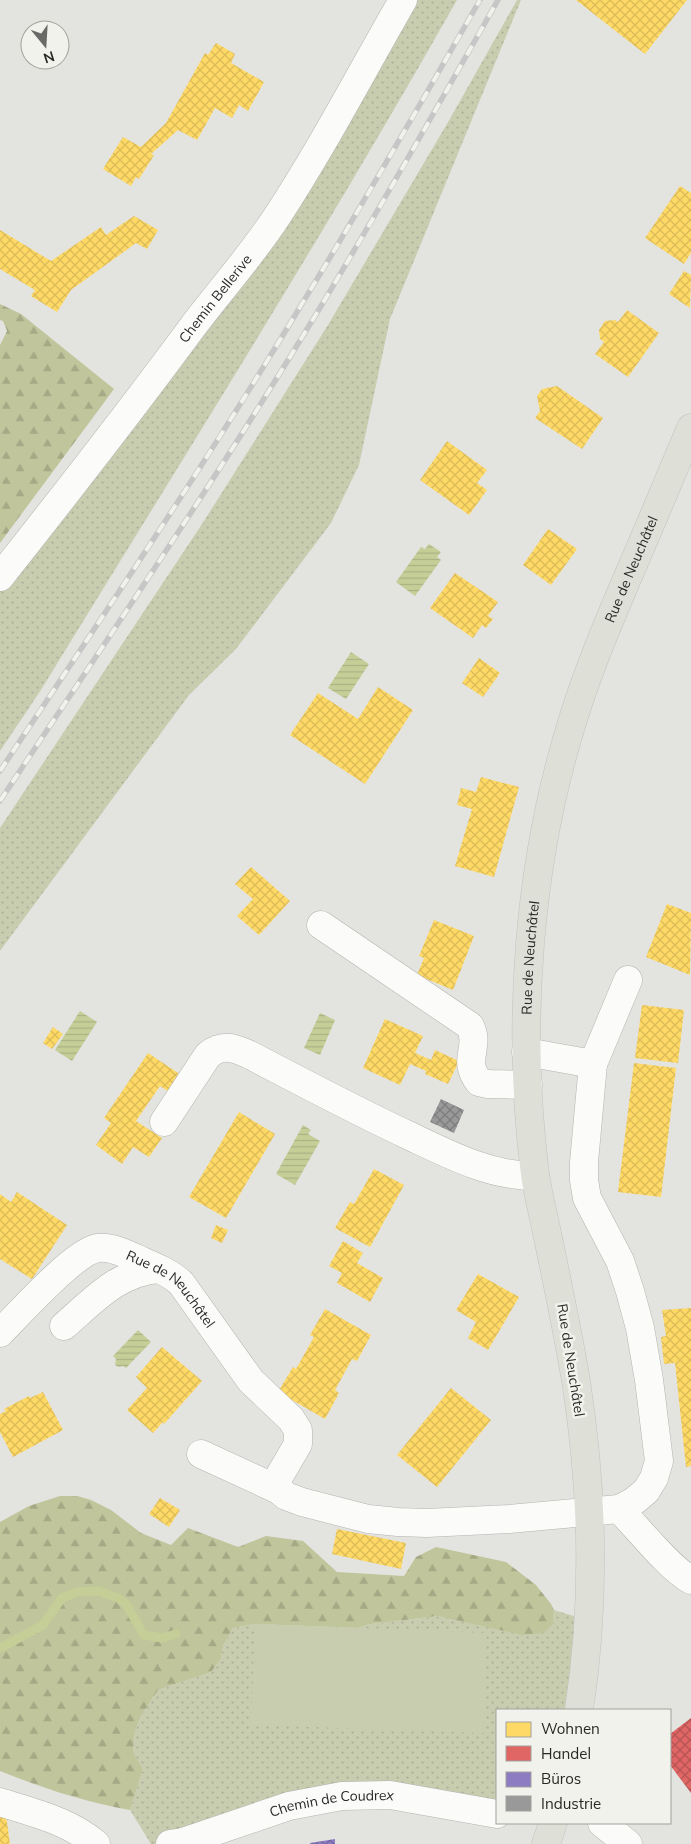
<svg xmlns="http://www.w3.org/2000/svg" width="691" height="1844" font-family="Mulish,sans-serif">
<defs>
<pattern id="grass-dots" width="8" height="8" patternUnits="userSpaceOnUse" patternTransform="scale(1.25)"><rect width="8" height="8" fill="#c9cdb0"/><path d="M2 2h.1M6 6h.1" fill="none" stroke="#adb097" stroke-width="1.8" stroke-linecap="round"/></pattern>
<pattern id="forest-firs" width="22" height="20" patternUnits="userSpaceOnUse" patternTransform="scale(1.25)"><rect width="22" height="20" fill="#c0c59b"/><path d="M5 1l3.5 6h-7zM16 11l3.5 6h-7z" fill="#a5a985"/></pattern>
<pattern id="water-rules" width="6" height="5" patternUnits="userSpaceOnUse" patternTransform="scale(1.25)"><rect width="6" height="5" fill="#c6ce98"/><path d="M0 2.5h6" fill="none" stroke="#aab183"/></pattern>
<pattern id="homes-cross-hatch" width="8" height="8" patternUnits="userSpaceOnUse" patternTransform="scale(1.25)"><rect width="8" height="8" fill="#ffd966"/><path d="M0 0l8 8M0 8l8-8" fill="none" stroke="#dbba58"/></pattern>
<pattern id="shops-cross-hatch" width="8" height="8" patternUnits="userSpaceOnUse" patternTransform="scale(1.25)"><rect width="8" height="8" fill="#e06666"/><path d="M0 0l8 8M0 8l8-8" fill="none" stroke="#b65454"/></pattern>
<pattern id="offices-cross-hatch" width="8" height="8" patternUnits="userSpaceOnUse" patternTransform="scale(1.25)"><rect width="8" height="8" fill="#8e7cc3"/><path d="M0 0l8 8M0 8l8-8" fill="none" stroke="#74669e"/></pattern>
<pattern id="industry-cross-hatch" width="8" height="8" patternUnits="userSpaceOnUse" patternTransform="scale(1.25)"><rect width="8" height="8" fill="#999"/><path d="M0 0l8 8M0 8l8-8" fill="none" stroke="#7d7d7d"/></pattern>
</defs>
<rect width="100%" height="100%" fill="#e3e4df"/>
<path fill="url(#grass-dots)" d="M 403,0 L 457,0 C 324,235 180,463 39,693 L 0,751 L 0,577 L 149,388 Z
M 517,0 L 521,0 L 390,319 L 359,465 L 331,523 L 236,649 L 189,695 L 0,951 L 0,828 L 204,521 L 328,325 L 447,124 Z
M 554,1610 L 590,1621 L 579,1710 L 497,1710 L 497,1814 L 390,1795 L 170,1844 L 151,1844 L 130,1810 L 143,1769 L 133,1754 L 135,1731 L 141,1716 L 158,1690 L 211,1672 L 221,1659 L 223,1646 L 233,1628 L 255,1624 L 358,1628 L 371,1624 L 438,1616 L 469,1621 L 553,1624 Z"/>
<path fill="url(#forest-firs)" d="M 0,304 L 21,314 L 114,389 L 0,543 L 0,345 L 7,331 L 3,321 L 0,320 Z
M 60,1496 L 77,1496 L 91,1500 L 111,1510 L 141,1533 L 171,1545 L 188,1528 L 238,1547 L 266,1536 L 303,1541 L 337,1572 L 404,1576 L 416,1557 L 436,1547 L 506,1562 L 536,1585 L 551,1604 L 554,1610 L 553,1624 L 543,1633 L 522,1635 L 438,1616 L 371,1624 L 358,1628 L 255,1624 L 233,1628 L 223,1646 L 221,1659 L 211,1672 L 158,1690 L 141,1716 L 135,1731 L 133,1753 L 143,1769 L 130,1810 C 85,1802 42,1788 0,1771 L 0,1522 L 29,1506 Z"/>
<path fill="#c9cdb0" d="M 255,1624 L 487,1633 L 483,1733 L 251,1725 Z"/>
<path fill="url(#water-rules)" d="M 429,544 L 441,552 L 437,557 L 441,560 L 415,596 L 396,582 L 421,547 L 425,549 Z
M 351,652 L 369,664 L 346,699 L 328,688 Z
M 80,1011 L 97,1022 L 72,1061 L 55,1050 Z
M 320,1013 L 335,1020 L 320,1055 L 304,1048 Z
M 303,1125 L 311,1130 L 308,1134 L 320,1141 L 295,1185 L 276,1174 Z
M 138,1330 L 151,1342 L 126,1368 L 123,1366 L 119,1367 L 115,1365 L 116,1359 L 113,1356 Z"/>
<path fill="url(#homes-cross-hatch)" d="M 576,0 L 687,0 L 645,54 Z
M 216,43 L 235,54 L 231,63 L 264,82 L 248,111 L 239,105 L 232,118 L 215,108 L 197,140 L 178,130 L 151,154 L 154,155 L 139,179 L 136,177 L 131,186 L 103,169 L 123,137 L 141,147 L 166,123 L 205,53 L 208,55 Z
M 680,186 L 691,193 L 691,253 L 684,264 L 645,238 Z
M 134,216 L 158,230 L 147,249 L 136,243 L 71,290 L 57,312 L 31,296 L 35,290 L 0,269 L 0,230 L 51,261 L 101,227 L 106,235 Z
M 684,271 L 691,275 L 690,308 L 669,294 Z
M 627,310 L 659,333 L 628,377 L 595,354 L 604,342 L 600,339 L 599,330 L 605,321 L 615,320 L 618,322 Z
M 557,386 L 603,418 L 582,449 L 535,418 L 540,411 L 537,396 L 542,389 Z
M 447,441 L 487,470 L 477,483 L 487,490 L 469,515 L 420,480 Z
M 548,529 L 577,549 L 551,585 L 523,565 Z
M 455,573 L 498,602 L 488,616 L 493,619 L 486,628 L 482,625 L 473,638 L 430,608 Z
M 479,658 L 500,673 L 483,697 L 462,683 Z
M 378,687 L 413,710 L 365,784 L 290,735 L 318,693 L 358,719 Z
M 481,777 L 519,787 L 494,877 L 455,866 L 472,809 L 457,805 L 461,788 L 476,792 Z
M 251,867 L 290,901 L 259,935 L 237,916 L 253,899 L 235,884 Z
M 667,904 L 691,913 L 690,975 L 646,957 Z
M 434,920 L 474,936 L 453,990 L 417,975 L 424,958 L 419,956 Z
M 642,1005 L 684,1010 L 678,1063 L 635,1058 Z
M 385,1019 L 423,1036 L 415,1053 L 431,1060 L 435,1050 L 459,1061 L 448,1084 L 425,1074 L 426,1071 L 410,1064 L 400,1085 L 363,1068 Z
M 53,1027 L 63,1034 L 52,1049 L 43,1043 Z
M 148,1053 L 184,1077 L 172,1094 L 160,1086 L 136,1121 L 162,1138 L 149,1157 L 133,1147 L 122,1164 L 96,1145 L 111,1123 L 104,1118 Z
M 634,1063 L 676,1068 L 661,1197 L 618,1192 Z
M 239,1112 L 275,1134 L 226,1218 L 189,1197 Z
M 374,1169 L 404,1185 L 370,1247 L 335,1228 L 350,1202 L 354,1204 Z
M 17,1192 L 67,1225 L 32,1279 L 0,1259 L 0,1194 L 11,1202 Z
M 216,1225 L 228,1230 L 222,1243 L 211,1238 Z
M 343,1241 L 363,1253 L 357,1263 L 383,1278 L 370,1302 L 337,1283 L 342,1273 L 329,1266 Z
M 478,1274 L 519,1297 L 488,1350 L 468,1338 L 476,1322 L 456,1310 Z
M 691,1308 L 691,1466 L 686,1467 L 675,1363 L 664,1364 L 661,1337 L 666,1336 L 662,1310 Z
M 325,1309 L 371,1335 L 357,1361 L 352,1359 L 335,1390 L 339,1393 L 325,1419 L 278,1392 L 293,1367 L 296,1369 L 314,1337 L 310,1335 Z
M 162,1347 L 202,1381 L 164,1424 L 163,1422 L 153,1433 L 127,1410 L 147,1388 L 136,1377 Z
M 451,1388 L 491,1420 L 437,1487 L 397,1455 Z
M 43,1392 L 63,1430 L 13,1457 L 0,1432 L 0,1414 L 6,1411 L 4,1409 L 29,1396 L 30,1398 Z
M 160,1498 L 180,1510 L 169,1527 L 149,1514 Z
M 337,1529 L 406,1543 L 401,1569 L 332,1554 Z
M 6,1815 L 10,1844 L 0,1844 L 0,1816 Z"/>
<path fill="url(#shops-cross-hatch)" d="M 691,1718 L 691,1793 L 670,1765 L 670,1734 Z"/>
<path fill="url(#offices-cross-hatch)" d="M 335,1839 L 335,1844 L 310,1844 L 310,1843 Z"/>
<path fill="url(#industry-cross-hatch)" d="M 441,1099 L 464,1110 L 454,1133 L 430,1122 Z"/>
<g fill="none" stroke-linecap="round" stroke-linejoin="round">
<path stroke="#c6ce98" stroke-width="9" d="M 0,1648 L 43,1625 L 62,1598 L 77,1592 L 98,1591 L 118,1598 L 126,1604 L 144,1635 L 162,1638 L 176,1634"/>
<defs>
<g id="minor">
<path id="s1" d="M 0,577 C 65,495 129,413 191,329 C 219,292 250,257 276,218 C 322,148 361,73 403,0"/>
<path d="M 321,925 L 470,1026 C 481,1048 461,1059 479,1082 L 488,1084 L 528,1085"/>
<path d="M 526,1052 L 593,1064"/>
<path d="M 164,1122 L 208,1055 C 222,1044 232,1047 248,1054 C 302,1082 356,1111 412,1137 C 452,1156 491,1176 535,1176"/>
<path d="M 64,1326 C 94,1300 118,1272 159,1269"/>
<path id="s2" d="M 0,1333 C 19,1314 75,1251 98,1248 C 112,1246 129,1255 142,1261 C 156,1267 170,1273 181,1283 L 251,1381 L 291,1419 L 298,1430 L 298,1444 L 277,1480 L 279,1490 L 286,1496 L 302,1502 L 368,1519 L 398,1522 L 427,1523 L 509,1519 L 619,1509 L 634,1501 L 646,1491 L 654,1478 L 659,1461 L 649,1380 L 640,1328 L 630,1291 L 620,1261 L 587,1198 L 584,1180 L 584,1162 L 593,1064 L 628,980"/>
<path d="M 201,1454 L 279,1490"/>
<path d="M 619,1509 C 637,1527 670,1569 691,1580"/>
<path d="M 0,1802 C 34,1813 69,1821 96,1844"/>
<path d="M 602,1823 L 628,1844"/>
<path id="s3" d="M 170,1844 L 183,1842 L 289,1806 L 342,1796 L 390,1795 L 497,1814"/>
</g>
<g id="major">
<path id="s4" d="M 579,1710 C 596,1600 593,1491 576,1381 C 568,1333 558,1286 548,1238 C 544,1217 538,1195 535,1174 C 516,1023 528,861 574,716 C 589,668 609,621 629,574 C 650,526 670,477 691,428"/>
<path d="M 546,1844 L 553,1823"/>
</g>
</defs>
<use href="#minor" stroke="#b3b3b0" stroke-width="29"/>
<use href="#major" stroke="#c2c2c0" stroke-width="29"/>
<use href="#minor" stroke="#fbfbfa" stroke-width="28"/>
<use href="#major" stroke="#dedfd6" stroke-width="28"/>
<defs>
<path id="rail" d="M 0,771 C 102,617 205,465 300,307 C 362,206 421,103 480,0
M 0,801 C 106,641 215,481 315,316 C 378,212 438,106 498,0"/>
</defs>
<use href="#rail" stroke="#c6c6c6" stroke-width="5.5"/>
<use href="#rail" stroke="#f1f2eb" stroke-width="4" stroke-dasharray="11" stroke-linecap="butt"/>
</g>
<g text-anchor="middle" stroke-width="5" stroke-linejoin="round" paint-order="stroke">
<g font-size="14" fill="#282826" stroke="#f1f2eb">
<text dy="5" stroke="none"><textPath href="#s1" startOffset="352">Chemin Bellerive</textPath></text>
<text dy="5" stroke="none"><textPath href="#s4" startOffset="1162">Rue de Neuchâtel</textPath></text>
<text dy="5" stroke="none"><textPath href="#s4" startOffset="758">Rue de Neuchâtel</textPath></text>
<text dy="5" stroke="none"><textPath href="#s2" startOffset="218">Rue de Neuchâtel</textPath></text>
<text transform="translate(571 1360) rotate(81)" y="5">Rue de Neuchâtel</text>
<text dy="5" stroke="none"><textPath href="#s3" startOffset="168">Chemin de Coudrex</textPath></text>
</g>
</g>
<rect x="496" y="1709" width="175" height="115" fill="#f1f2eb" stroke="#a1a19c"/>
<rect x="506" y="1722" width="25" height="15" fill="#ffd966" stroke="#a1a19c"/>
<text x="541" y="1734" font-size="15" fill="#282826">Wohnen</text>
<rect x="506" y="1746" width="25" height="15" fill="#e06666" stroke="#a1a19c"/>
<text x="541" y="1759" font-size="15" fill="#282826">Handel</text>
<rect x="506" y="1772" width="25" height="15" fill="#8e7cc3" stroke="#a1a19c"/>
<text x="541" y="1784" font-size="15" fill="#282826">Büros</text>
<rect x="506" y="1796" width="25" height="15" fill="#999999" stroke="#a1a19c"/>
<text x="541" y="1809" font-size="15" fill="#282826">Industrie</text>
<g transform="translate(45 45) rotate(162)"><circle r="24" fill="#f1f2eb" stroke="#a1a19c"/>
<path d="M0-4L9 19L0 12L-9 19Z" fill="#696a67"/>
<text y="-8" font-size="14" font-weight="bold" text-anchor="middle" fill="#282826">N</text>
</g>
</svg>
